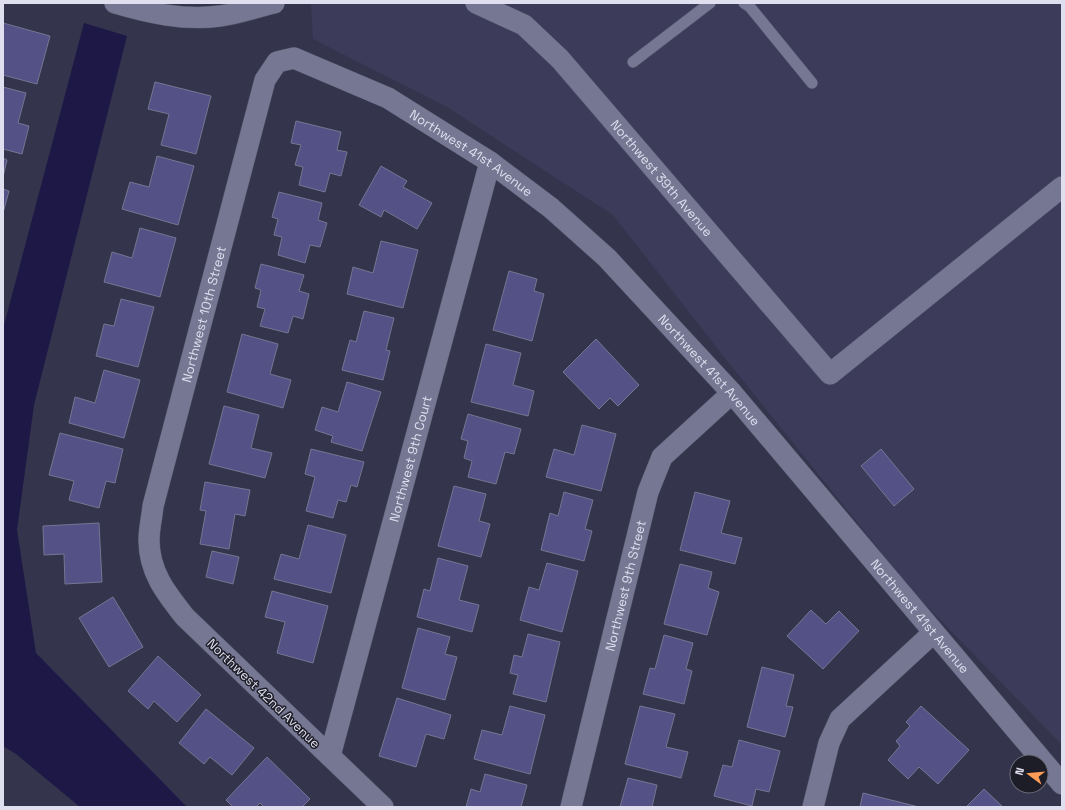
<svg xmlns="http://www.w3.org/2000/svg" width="1065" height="810" font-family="'Space Grotesk',sans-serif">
<rect width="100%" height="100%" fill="#34344d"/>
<path fill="#3c3b5a" d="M 311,3 L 1062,3 L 1062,745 L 914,593 L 728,362 L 613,215 L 447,107 L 313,39 Z"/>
<path fill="#1e1846" d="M 84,23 L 127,36 L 34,405 L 17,530 L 36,653 L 187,807 L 80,807 L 16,754 L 3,746 L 3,329 Z"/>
<path fill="#535185" stroke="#767693" d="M 3,23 L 50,36 L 37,84 L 3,75 Z
M 155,82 L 211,96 L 196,154 L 161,145 L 169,114 L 148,109 Z
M 3,87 L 26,93 L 18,123 L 29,126 L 22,154 L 3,149 Z
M 296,121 L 341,132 L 337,150 L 347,152 L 341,176 L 330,173 L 325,192 L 299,185 L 303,167 L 295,165 L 301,145 L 291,143 Z
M 157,156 L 194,166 L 178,225 L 122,209 L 130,182 L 149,187 Z
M 3,158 L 7,160 L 3,177 Z
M 381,166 L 407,181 L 403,187 L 432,203 L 417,229 L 384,210 L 381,217 L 359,205 Z
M 3,189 L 9,191 L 3,213 Z
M 279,192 L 322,203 L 318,220 L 327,223 L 320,247 L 310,245 L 305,263 L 278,255 L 282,237 L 274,235 L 278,219 L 272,217 Z
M 140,228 L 176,238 L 160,297 L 104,282 L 112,252 L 132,258 Z
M 381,241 L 418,250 L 403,308 L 347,294 L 353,267 L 373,273 Z
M 261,264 L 304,275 L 299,291 L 309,294 L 303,319 L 293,316 L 288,333 L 260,326 L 265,309 L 257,307 L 261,290 L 255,288 Z
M 509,271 L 537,279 L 534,291 L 544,294 L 532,341 L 493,330 Z
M 121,299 L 154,307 L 138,367 L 96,356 L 104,324 L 114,326 Z
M 364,311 L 394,318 L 386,350 L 390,351 L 383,380 L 342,370 L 350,340 L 356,342 Z
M 242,334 L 278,344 L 270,374 L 291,380 L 283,408 L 227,392 Z
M 596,339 L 639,385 L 618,406 L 610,398 L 599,409 L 563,372 Z
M 486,344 L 521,353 L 513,385 L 534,391 L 528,416 L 471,402 Z
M 104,370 L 140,380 L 124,438 L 69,423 L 75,397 L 95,403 Z
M 347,382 L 381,392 L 362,451 L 331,442 L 333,436 L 315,430 L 322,407 L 338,412 Z
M 224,406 L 259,415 L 251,448 L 272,453 L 265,478 L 209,464 Z
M 468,414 L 521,429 L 514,454 L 505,452 L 496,484 L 468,477 L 472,461 L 464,458 L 468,441 L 461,439 Z
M 582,425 L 616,434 L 601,491 L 546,477 L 554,449 L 574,455 Z
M 60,433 L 123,449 L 115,483 L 106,481 L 99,508 L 69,500 L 74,481 L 49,475 Z
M 311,449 L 364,462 L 357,487 L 351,485 L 346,502 L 338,500 L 333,518 L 306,511 L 315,477 L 305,474 Z
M 881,449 L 914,489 L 894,506 L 861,466 Z
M 205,482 L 250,490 L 245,516 L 235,514 L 229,549 L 200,544 L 206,511 L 200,510 Z
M 454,486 L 486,494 L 479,521 L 490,524 L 481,557 L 438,546 Z
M 564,492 L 593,500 L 585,529 L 592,531 L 584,561 L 541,550 L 550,513 L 558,516 Z
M 695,492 L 730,501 L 721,533 L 742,538 L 735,564 L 680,550 Z
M 99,523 L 102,582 L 65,584 L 64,554 L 44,555 L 43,526 Z
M 308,525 L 346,535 L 331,593 L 274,579 L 281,554 L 299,559 Z
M 212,551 L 239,557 L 233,584 L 206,577 Z
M 438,558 L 468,566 L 459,600 L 479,605 L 472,632 L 417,617 L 424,589 L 430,591 Z
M 547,563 L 578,571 L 562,632 L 520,620 L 529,587 L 539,590 Z
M 680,564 L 712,572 L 708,588 L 719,592 L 707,635 L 664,624 Z
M 272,591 L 328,606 L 313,663 L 277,653 L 285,622 L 265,617 Z
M 113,597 L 143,647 L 109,667 L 79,618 Z
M 811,610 L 826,624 L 839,611 L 859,631 L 823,669 L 787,636 Z
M 418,628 L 450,637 L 445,654 L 457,657 L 445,700 L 402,688 Z
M 528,634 L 560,642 L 546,702 L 513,694 L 518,675 L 510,673 L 514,655 L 522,657 Z
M 664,635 L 693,643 L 686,669 L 692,671 L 684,704 L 643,694 L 650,668 L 655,669 Z
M 158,656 L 201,695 L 177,722 L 154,701 L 148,709 L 128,691 Z
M 762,667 L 794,675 L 786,706 L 793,707 L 785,737 L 747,727 Z
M 397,698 L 451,715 L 444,739 L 426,734 L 416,767 L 379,756 Z
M 510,706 L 545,715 L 530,774 L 474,759 L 482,730 L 502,735 Z
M 640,706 L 675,714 L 666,747 L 688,752 L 681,778 L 625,764 Z
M 921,706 L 969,750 L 938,784 L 919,767 L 908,779 L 888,760 L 900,746 L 896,741 L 910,726 L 906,722 Z
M 206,709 L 254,748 L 232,775 L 210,757 L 204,764 L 179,743 Z
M 739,740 L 780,751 L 769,792 L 756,789 L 752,806 L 714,796 L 723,765 L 732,767 Z
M 267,757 L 310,799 L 302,807 L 264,807 L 260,803 L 256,807 L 233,807 L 226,800 Z
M 485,774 L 527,785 L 521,807 L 466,807 L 471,789 L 480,792 Z
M 628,778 L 657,785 L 652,807 L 620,807 Z
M 984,789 L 1003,807 L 966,807 Z
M 863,793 L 919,807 L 860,807 Z"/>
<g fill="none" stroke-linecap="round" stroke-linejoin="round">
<defs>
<path id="service" d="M 744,3 L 750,7 L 812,83
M 633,62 L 710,3"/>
<g id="minor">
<path d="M 115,3 C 149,13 184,21 220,16 C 238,14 256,7 274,3"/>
<path id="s1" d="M 476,3 L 524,25 L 560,59 L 830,374 L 1062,187"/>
<path id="s2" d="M 330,756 L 490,162"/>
<path id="s3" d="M 383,807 L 185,617 C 166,593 149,572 149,540 C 149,529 152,517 153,506 L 265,80 L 277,62 L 294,58 L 388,98 L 490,162 L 551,208 L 607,258 L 732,393 L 1062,784"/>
<path id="s4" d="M 571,807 L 648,492 L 662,457 L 732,393"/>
<path d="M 813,807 L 829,743 L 840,719 L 933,633"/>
</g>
</defs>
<use href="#service" stroke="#535267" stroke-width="12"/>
<use href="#minor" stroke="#535267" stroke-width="22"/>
<use href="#service" stroke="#767793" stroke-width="11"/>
<use href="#minor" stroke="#767793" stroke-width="21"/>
</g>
<g text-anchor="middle" stroke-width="3" stroke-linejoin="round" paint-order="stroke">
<g font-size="13" fill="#dfdfef" stroke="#1d1d28">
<text dy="5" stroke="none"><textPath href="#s3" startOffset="1077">Northwest 41st Avenue</textPath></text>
<text dy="5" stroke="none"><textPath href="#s1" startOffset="259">Northwest 39th Avenue</textPath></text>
<text dy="5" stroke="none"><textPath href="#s3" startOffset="594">Northwest 10th Street</textPath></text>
<text dy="5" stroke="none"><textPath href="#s3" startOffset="1401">Northwest 41st Avenue</textPath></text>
<text dy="5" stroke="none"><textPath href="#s2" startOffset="308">Northwest 9th Court</textPath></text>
<text dy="5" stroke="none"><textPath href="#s4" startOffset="228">Northwest 9th Street</textPath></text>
<text dy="5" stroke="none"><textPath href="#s3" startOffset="1725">Northwest 41st Avenue</textPath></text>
<text transform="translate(264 693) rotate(44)" y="5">Northwest 42nd Avenue</text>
</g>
</g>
<rect width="1065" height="810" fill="none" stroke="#dfdfef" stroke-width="8"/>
<g transform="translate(1029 774) rotate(286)"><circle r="19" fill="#1d1d28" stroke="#6b6b78"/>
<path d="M0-3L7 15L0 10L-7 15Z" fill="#fd9c56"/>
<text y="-6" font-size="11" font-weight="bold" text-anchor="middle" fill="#dfdfef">N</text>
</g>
</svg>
